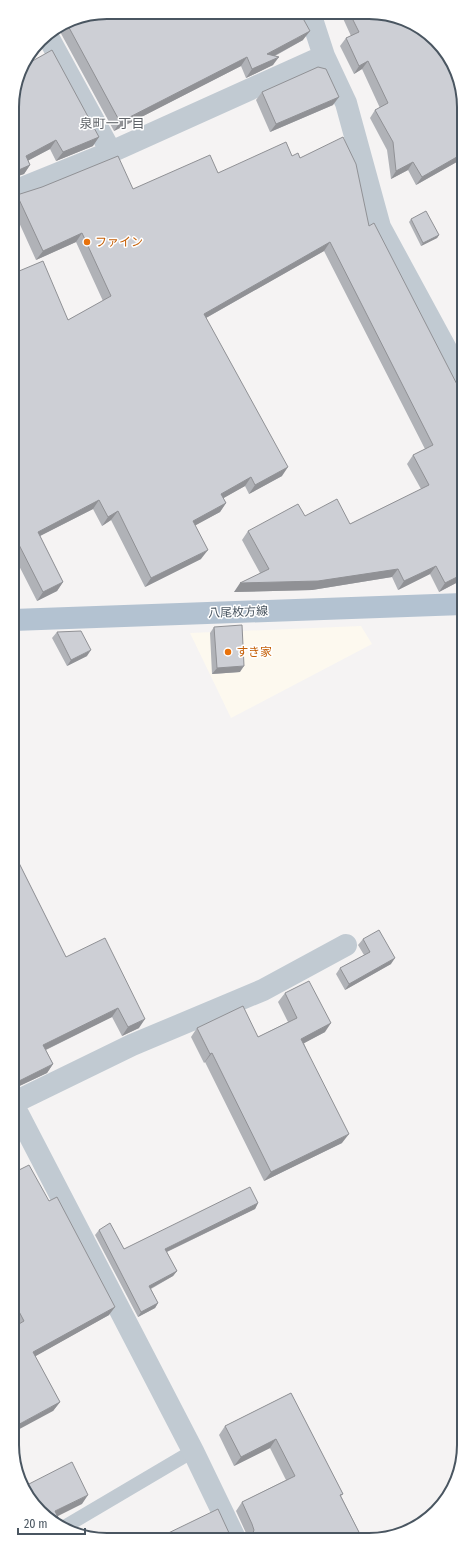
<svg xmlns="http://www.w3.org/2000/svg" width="476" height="1552" font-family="'Fira Sans Condensed','Noto Sans JP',sans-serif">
<rect width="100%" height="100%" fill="#f5f3f3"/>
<path fill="#fdf9ef" d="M 361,626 L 372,644 L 231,718 L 190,633 Z"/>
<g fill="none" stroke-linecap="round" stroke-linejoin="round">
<path stroke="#c1cad2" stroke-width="14" d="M 66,1526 L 193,1451"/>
<path stroke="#c1cad2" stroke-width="22" d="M 310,13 L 324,56 L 346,103 L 380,227 L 463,380
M 47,35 L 111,152
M 12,192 L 111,152 L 324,56
M 13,1103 L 132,1045 L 263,990 L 346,945
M 13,1104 L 193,1451 L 235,1538"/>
<path stroke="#b3c2d1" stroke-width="22" d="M 13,620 L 463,604"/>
</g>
<path fill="#b0b2b7" d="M 341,14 L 388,14 L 462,88 L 462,159 L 416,185 L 408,170 L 391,179 L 387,150 L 370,118 L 375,110 L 380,108 L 362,69 L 354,74 L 340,46 L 346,38 L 351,36 Z
M 71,19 L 303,40 L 275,56 L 273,65 L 246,78 L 241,66 L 114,131 L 58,28 Z
M 27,64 L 93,146 L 56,161 L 50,149 L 28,160 L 30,165 L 24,174 L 12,178 L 12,101 Z
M 262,92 L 333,105 L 270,132 L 256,100 Z
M 292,156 L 300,158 L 369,226 L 463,396 L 458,582 L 439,592 L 430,574 L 398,590 L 392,577 L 312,590 L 234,592 L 260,573 L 242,540 L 248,531 L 305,516 L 350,524 L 421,489 L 407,464 L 413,455 L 425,449 L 324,251 L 206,318 L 282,476 L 249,494 L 245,486 L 223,498 L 226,503 L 220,512 L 195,525 L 201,559 L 145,587 L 111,520 L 102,526 L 93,509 L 40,536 L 63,582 L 57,591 L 37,601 L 13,554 L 12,274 L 68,320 L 103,301 L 76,242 L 36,260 L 12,207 L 12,202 L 17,195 L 133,189 L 218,173 Z
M 411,219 L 439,235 L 437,238 L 421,246 L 409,222 Z
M 214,627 L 240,672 L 212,674 L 210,633 Z
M 57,632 L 87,656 L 67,666 L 52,638 Z
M 13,851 L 66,957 L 139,1028 L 122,1036 L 112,1017 L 46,1050 L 53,1064 L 47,1073 L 13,1089 Z
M 363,939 L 391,964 L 345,990 L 336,974 L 340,968 L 364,955 L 358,945 Z
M 285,993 L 325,1032 L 304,1043 L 342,1143 L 264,1181 L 205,1062 L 204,1063 L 191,1037 L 197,1028 L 258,1037 L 288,1022 L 278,1002 Z
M 13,1173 L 109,1315 L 35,1356 L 60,1402 L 53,1411 L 14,1323 Z
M 258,1203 L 255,1209 L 167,1252 L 177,1271 L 173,1276 L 151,1289 L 158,1303 L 155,1308 L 138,1317 L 95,1235 L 99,1230 L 124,1249 Z
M 291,1393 L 343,1494 L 341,1496 L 362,1538 L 247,1538 L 246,1533 L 236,1511 L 242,1502 L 286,1480 L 270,1448 L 234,1466 L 219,1435 L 225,1426 Z"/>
<path fill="#909195" d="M 310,31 L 303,40 L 261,63 L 267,54 Z
M 247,57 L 241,66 L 114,131 L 120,122 Z
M 279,57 L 273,65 L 246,78 L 252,69 Z
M 368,61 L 362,69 L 354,74 L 359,66 Z
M 339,97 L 333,105 L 270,132 L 276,124 Z
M 99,137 L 93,146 L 56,161 L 63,152 Z
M 56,140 L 50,149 L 20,165 L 26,156 Z
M 462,154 L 462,159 L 416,185 L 422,177 Z
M 413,162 L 408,170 L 391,179 L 396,171 Z
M 30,165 L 24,174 L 12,178 L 12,173 L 14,172 Z
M 82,233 L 76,242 L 36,260 L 43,251 Z
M 439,235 L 437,238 L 421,246 L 423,243 Z
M 330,242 L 324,251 L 197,323 L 204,314 Z
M 288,467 L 282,476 L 249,494 L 255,485 Z
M 251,477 L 245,486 L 215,503 L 221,494 Z
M 99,500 L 93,509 L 32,540 L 38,532 Z
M 226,503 L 220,512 L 187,530 L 193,521 Z
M 118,511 L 111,520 L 102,526 L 108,517 Z
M 208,550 L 201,559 L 145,587 L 151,578 Z
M 436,566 L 430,574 L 398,590 L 404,581 Z
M 398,569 L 392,577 L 312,590 L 234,592 L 240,583 Z
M 463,574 L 463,583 L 458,582 L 439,592 L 445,583 Z
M 63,582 L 57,591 L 37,601 L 43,592 Z
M 91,650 L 87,656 L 67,666 L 71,660 Z
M 244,666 L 240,672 L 212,674 L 217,668 Z
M 395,958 L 391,964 L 345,990 L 349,984 Z
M 118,1008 L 112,1017 L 37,1054 L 43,1045 Z
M 145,1019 L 139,1028 L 122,1036 L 128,1027 Z
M 331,1023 L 325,1032 L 295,1048 L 301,1039 Z
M 212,1053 L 205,1062 L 204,1063 L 210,1054 Z
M 53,1064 L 47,1073 L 13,1089 L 13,1084 Z
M 349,1134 L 342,1143 L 264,1181 L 271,1172 Z
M 258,1203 L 255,1209 L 162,1254 L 165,1249 Z
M 177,1271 L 173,1276 L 146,1291 L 149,1286 Z
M 158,1303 L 155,1308 L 138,1317 L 141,1312 Z
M 115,1307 L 109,1315 L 27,1361 L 33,1352 Z
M 60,1402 L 53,1411 L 14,1432 L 14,1427 Z
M 276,1439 L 270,1448 L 234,1466 L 241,1457 Z
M 88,1495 L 82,1504 L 52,1519 L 55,1511 Z"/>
<path fill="#cdcfd5" stroke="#909195" d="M 107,12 L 300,13 L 310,31 L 267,54 L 279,57 L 252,69 L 247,57 L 120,122 L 66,22 L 71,19 Z
M 350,14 L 388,14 L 436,40 L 462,88 L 462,154 L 422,177 L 413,162 L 396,171 L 393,142 L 375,110 L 388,103 L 368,61 L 359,66 L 346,38 L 359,32 Z
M 52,50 L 99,137 L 63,152 L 56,140 L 26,156 L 30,165 L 12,173 L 12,101 L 19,70 L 25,61 L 27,64 Z
M 318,67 L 326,69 L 339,97 L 276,124 L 262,92 Z
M 343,137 L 356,164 L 369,226 L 374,223 L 463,396 L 463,574 L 445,583 L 436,566 L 404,581 L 398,569 L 318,581 L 240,583 L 269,569 L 248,531 L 298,504 L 305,516 L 337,499 L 350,524 L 429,485 L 413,455 L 433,445 L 330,242 L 204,314 L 288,467 L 255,485 L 251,477 L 221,494 L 226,503 L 193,521 L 208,550 L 151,578 L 118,511 L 108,517 L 99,500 L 38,532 L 63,582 L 43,592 L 13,533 L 12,274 L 43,261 L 68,320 L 111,296 L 82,233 L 43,251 L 17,195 L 42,187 L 118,156 L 133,189 L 210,155 L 218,173 L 286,142 L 292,156 L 298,153 L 300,158 Z
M 426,211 L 439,235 L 423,243 L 411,219 Z
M 242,625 L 244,666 L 217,668 L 214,627 Z
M 81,631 L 91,650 L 71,660 L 57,632 Z
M 13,851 L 66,957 L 105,938 L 145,1019 L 128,1027 L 118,1008 L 43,1045 L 53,1064 L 13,1084 Z
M 379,930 L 395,958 L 349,984 L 340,968 L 370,952 L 363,939 Z
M 309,981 L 331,1023 L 301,1039 L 349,1134 L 271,1172 L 212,1053 L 210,1054 L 197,1028 L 243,1006 L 258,1037 L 297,1018 L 285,993 Z
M 29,1165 L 49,1201 L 57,1197 L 115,1307 L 33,1352 L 60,1402 L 14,1427 L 14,1327 L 24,1321 L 14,1302 L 13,1173 Z
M 250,1187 L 258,1203 L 165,1249 L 177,1271 L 149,1286 L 158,1303 L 141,1312 L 99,1230 L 110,1223 L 124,1249 Z
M 291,1393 L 343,1494 L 340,1495 L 362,1538 L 249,1538 L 252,1536 L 254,1530 L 252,1524 L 242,1502 L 295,1476 L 276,1439 L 241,1457 L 225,1426 Z
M 14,1461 L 27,1485 L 72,1462 L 88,1495 L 55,1511 L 61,1524 L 40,1512 L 14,1464 Z
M 218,1509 L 230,1535 L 233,1538 L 158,1538 Z
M 151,1533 L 154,1538 L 140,1538 Z"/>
<g fill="#e8710a" stroke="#fff" stroke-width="1.5">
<circle cx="87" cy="242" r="4"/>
<circle cx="228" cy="652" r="4"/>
</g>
<g text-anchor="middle" stroke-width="3" stroke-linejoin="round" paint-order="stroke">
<g font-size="12" fill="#c56008" stroke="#fff" text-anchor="start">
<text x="95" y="246">ファイン</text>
<text x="236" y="656">すき家</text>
</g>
<g font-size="12" fill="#4a5661" stroke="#fff">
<text transform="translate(238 612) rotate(-2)" y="4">八尾枚方線</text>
</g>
<g font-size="13" fill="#5f6368" stroke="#fff">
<text x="112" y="128">泉町一丁目</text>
</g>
</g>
<path d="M0 0H476V1552H0ZM107 19H369A88 88 0 0 1 457 107V1445A88 88 0 0 1 369 1533H107A88 88 0 0 1 19 1445V107A88 88 0 0 1 107 19Z" fill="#fff" fill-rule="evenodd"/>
<path fill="none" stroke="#4a5661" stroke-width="2" d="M107 19H369A88 88 0 0 1 457 107V1445A88 88 0 0 1 369 1533H107A88 88 0 0 1 19 1445V107A88 88 0 0 1 107 19Z"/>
<path d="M18 1528v6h67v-6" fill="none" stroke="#4a5661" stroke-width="2"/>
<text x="24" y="1528" font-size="12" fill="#4a5661" stroke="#ffffff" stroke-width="3" paint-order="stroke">20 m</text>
</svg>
